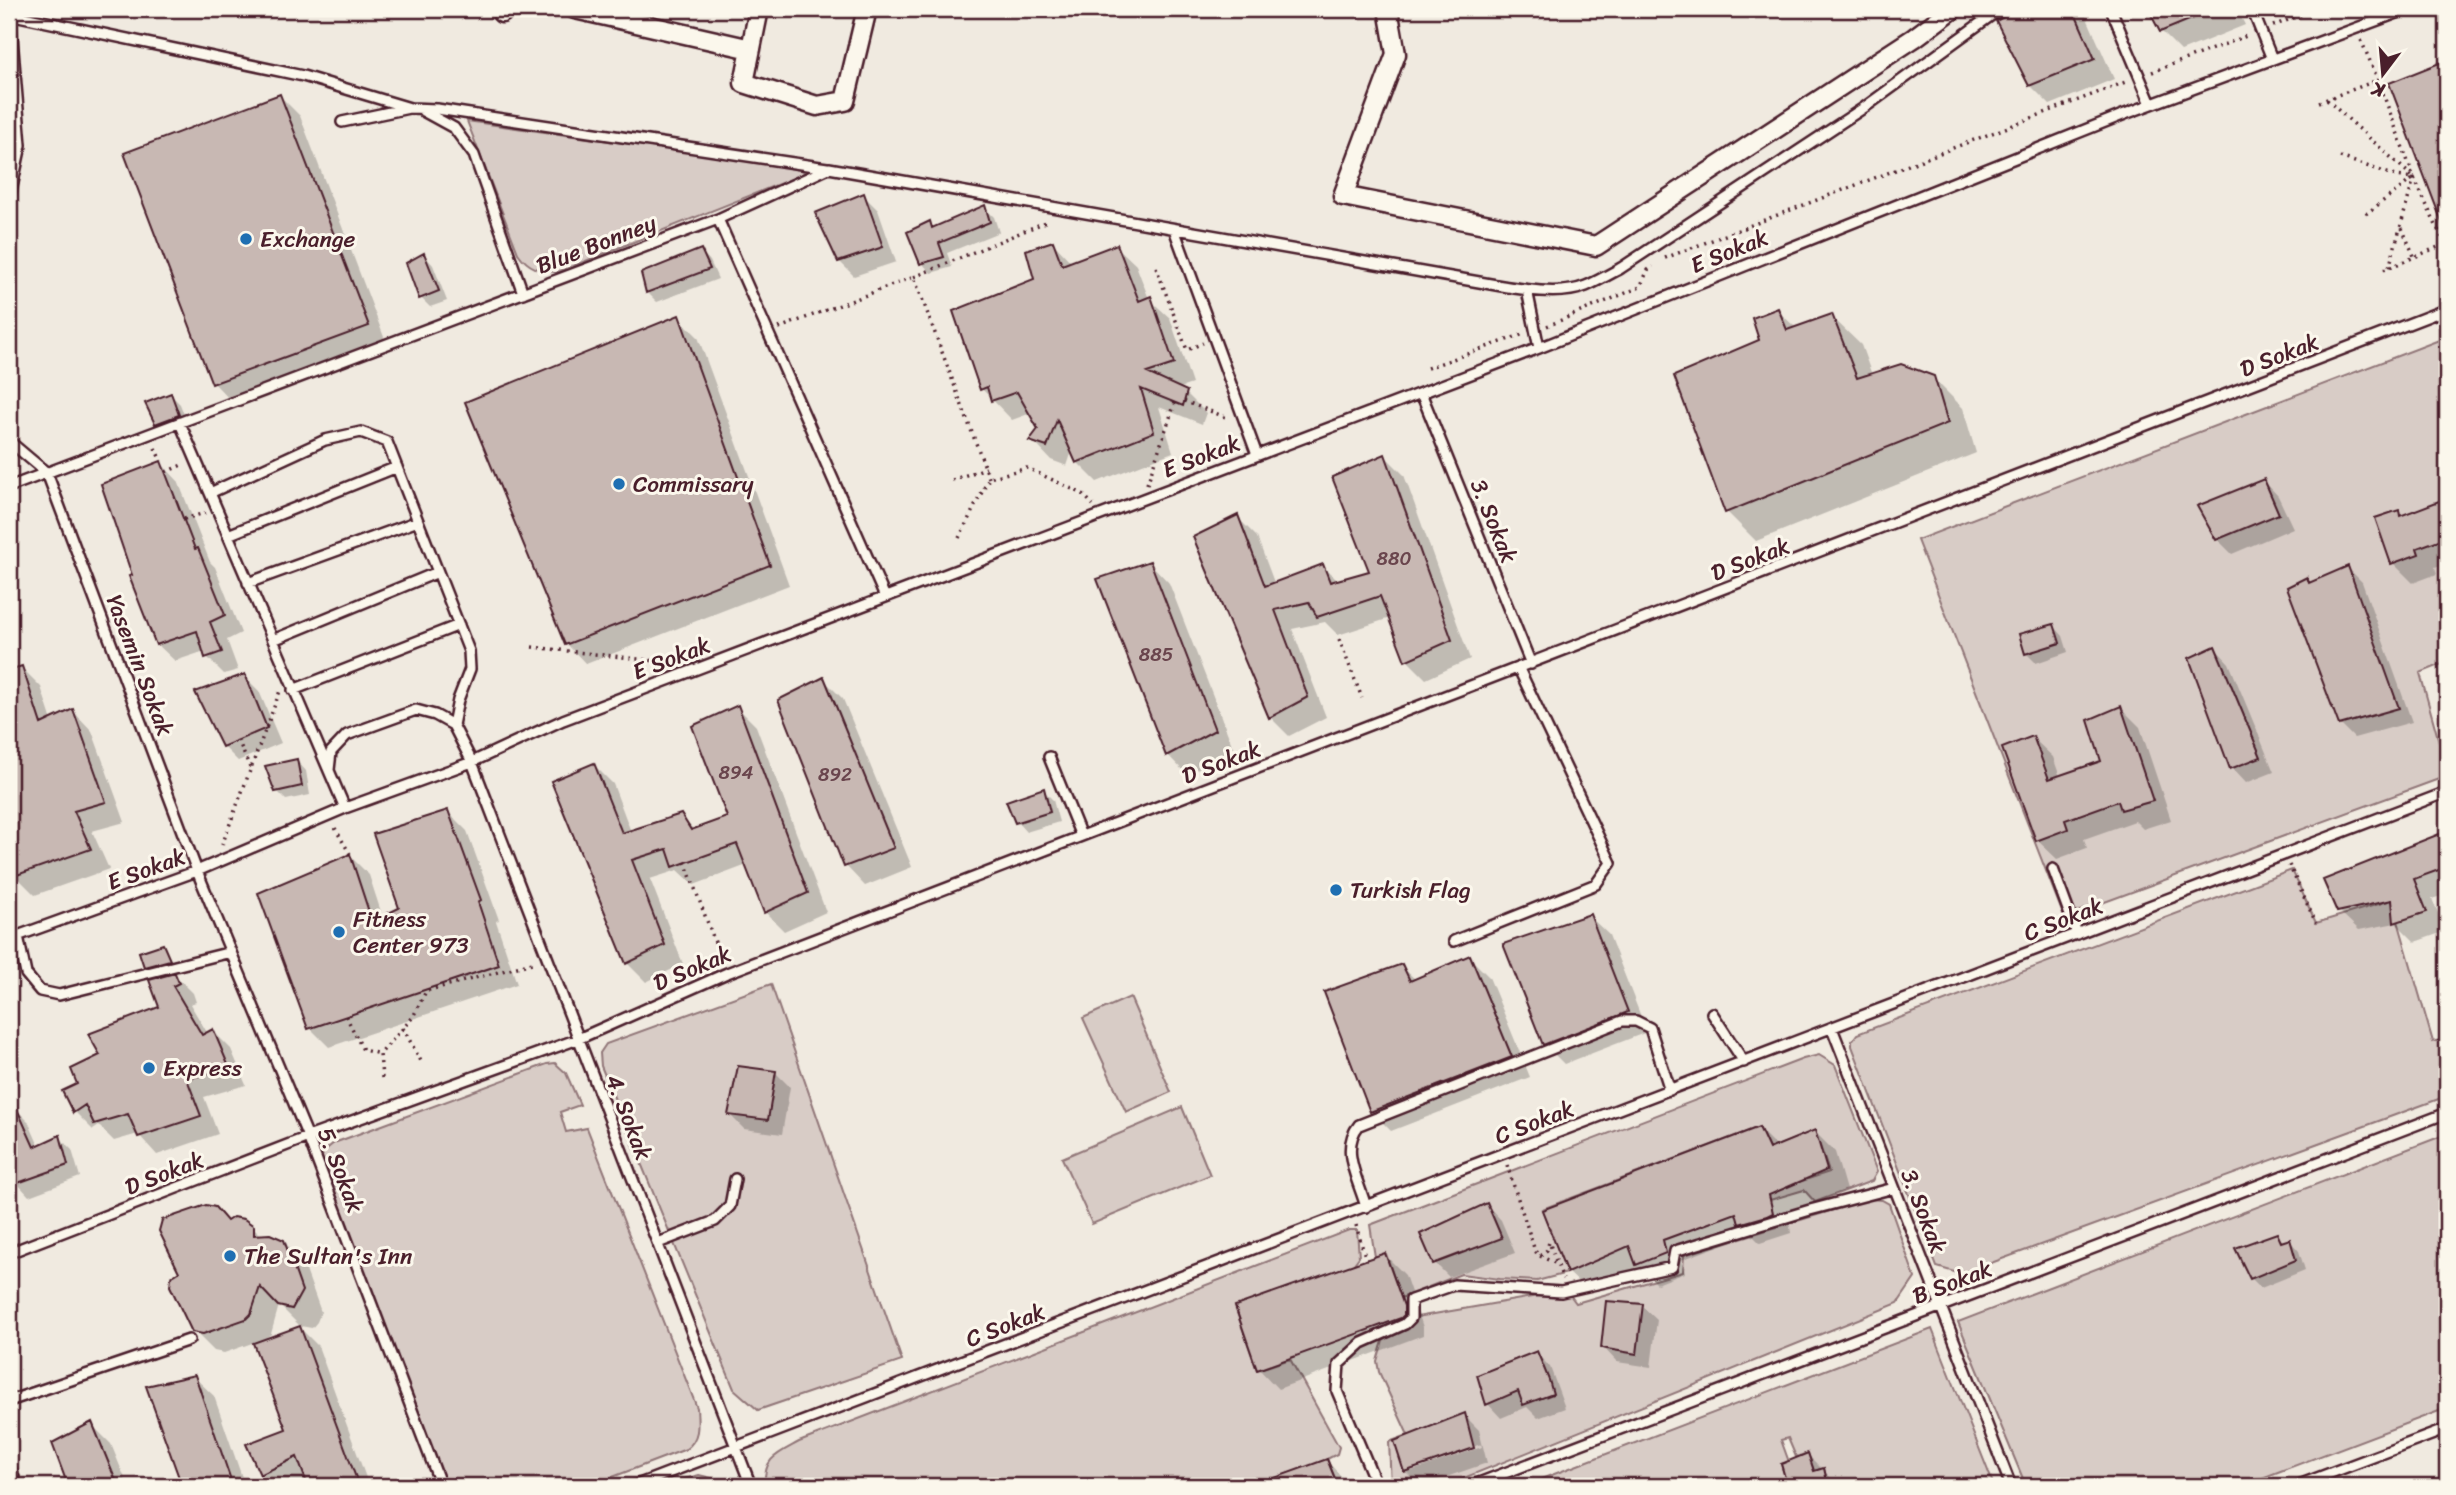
<svg xmlns="http://www.w3.org/2000/svg" width="2456" height="1495" font-family="Sriracha,sans-serif">
<rect width="100%" height="100%" fill="#f0eae0"/>
<filter id="ink" filterUnits="userSpaceOnUse"><feTurbulence type="fractalNoise" baseFrequency=".0143" numOctaves="2"/><feDisplacementMap in="SourceGraphic" scale="14" xChannelSelector="R" yChannelSelector="G"/><feConvolveMatrix kernelMatrix="1 2 1 2 8 2 1 2 1" color-interpolation-filters="sRGB"/></filter>
<g filter="url(#ink)">
<path fill="#d8ccc6" stroke="#917678" stroke-width="2" d="M 467,121 L 814,170 L 558,272 C 540,271 529,269 518,253 Z
M 2447,337 L 2447,662 L 2420,673 L 2441,749 L 2447,747 L 2447,776 L 2064,917 L 1917,540 Z
M 2292,870 L 2316,923 L 2392,900 L 2433,1042 L 2447,1038 L 2447,1096 L 1961,1274 L 1937,1267 L 1852,1046 L 1852,1041 L 1857,1034 Z
M 771,984 L 902,1361 L 758,1410 L 734,1389 L 601,1066 L 600,1053 L 606,1044 Z
M 1130,997 L 1171,1092 L 1126,1112 L 1083,1018 Z
M 1819,1055 L 1835,1065 L 1877,1172 L 1872,1181 L 1815,1202 L 1804,1190 L 1770,1200 L 1767,1186 L 1793,1184 L 1829,1172 L 1815,1131 L 1769,1149 L 1759,1127 L 1542,1209 L 1567,1273 L 1537,1281 L 1500,1279 L 1461,1274 L 1401,1298 L 1386,1254 L 1375,1257 L 1370,1225 L 1803,1059 Z
M 555,1063 L 566,1073 L 580,1105 L 560,1112 L 566,1132 L 587,1128 L 697,1408 C 698,1424 700,1439 686,1449 L 589,1486 L 446,1486 L 321,1159 L 324,1151 L 334,1143 L 547,1064 Z
M 1182,1107 L 1210,1175 L 1092,1224 L 1062,1158 Z
M 2447,1134 L 2447,1408 L 2241,1486 L 2026,1486 L 1958,1322 Z
M 1870,1199 L 1882,1200 L 1889,1204 L 1915,1278 L 1898,1303 L 1444,1486 L 1391,1486 L 1389,1442 L 1408,1435 L 1379,1372 L 1377,1361 L 1383,1341 L 1411,1318 L 1567,1291 L 1576,1303 L 1683,1272 L 1684,1255 Z
M 1349,1230 L 1357,1230 L 1359,1257 L 1353,1265 L 1235,1307 L 1257,1370 L 1290,1359 L 1339,1447 L 1337,1454 L 1327,1459 L 1338,1486 L 765,1486 C 763,1458 777,1454 799,1442 Z
M 1932,1329 L 1994,1486 L 1828,1486 L 1824,1468 L 1814,1471 L 1808,1453 L 1796,1457 L 1788,1438 L 1781,1440 L 1789,1462 L 1781,1464 L 1786,1480 L 1768,1486 L 1523,1486 Z
M 699,1475 L 715,1479 L 723,1486 L 659,1486 Z"/>
<path fill="#0003" fill-rule="evenodd" d="M 2023,9 L 2083,9 L 2114,79 L 2050,105 L 2030,85 L 1998,22 Z
M 2150,9 L 2237,9 L 2245,25 L 2181,51 L 2161,31 Z
M 2447,62 L 2447,232 L 2392,84 Z
M 280,96 L 300,116 L 387,345 L 233,403 L 214,383 L 126,154 Z
M 863,195 L 878,210 L 896,262 L 854,276 L 839,261 Z
M 985,208 L 994,217 L 999,232 L 947,253 L 952,267 L 931,273 L 922,263 L 929,223 L 935,229 Z
M 1053,243 L 1072,263 L 1116,246 L 1136,265 L 1149,299 L 1170,318 L 1192,384 L 1177,389 L 1186,393 L 1206,413 L 1202,424 L 1159,407 L 1173,452 L 1097,482 L 1077,462 L 1072,451 L 1067,466 L 1051,460 L 1032,440 L 1040,429 L 1031,413 L 1012,420 L 982,389 Z
M 701,251 L 710,261 L 718,279 L 657,302 L 647,292 Z
M 424,255 L 433,265 L 447,301 L 430,307 L 421,298 Z
M 1777,310 L 1796,328 L 1831,316 L 1861,345 L 1872,375 L 1933,378 L 1963,408 L 1976,453 L 1756,541 L 1727,512 L 1761,341 Z
M 679,318 L 698,337 L 789,585 L 586,664 L 567,644 Z
M 171,395 L 180,404 L 188,425 L 166,433 L 157,423 Z
M 1385,456 L 1404,475 L 1470,659 L 1426,679 L 1407,660 L 1390,618 L 1338,635 L 1325,622 L 1292,629 L 1326,717 L 1289,736 L 1270,717 L 1238,518 L 1257,537 L 1275,585 L 1323,566 L 1338,581 L 1372,572 Z
M 161,463 L 178,481 L 210,562 L 215,567 L 241,633 L 227,640 L 238,670 L 224,674 L 207,657 L 205,651 L 175,661 L 157,644 L 134,576 Z
M 2264,481 L 2278,496 L 2293,528 L 2232,554 L 2217,539 Z
M 2447,500 L 2447,563 L 2435,567 L 2437,574 L 2413,583 L 2393,563 L 2398,512 L 2403,517 Z
M 1150,563 L 1169,583 L 1234,750 L 1187,775 L 1168,755 L 1099,580 Z
M 2348,568 L 2362,582 L 2412,722 L 2354,738 L 2340,724 L 2307,579 L 2312,584 Z
M 2054,626 L 2063,636 L 2068,652 L 2036,663 L 2026,653 Z
M 2215,648 L 2229,663 L 2274,772 L 2246,783 L 2232,768 Z
M 22,668 L 41,687 L 52,721 L 73,711 L 92,731 L 125,822 L 92,831 L 109,869 L 35,895 L 15,875 L 9,859 L 9,672 Z
M 244,676 L 259,691 L 281,743 L 238,761 L 223,746 Z
M 823,679 L 843,699 L 912,867 L 865,886 L 846,866 Z
M 737,707 L 756,726 L 826,912 L 784,931 L 765,912 L 747,865 L 694,885 L 678,870 L 650,879 L 683,964 L 646,982 L 627,963 L 594,765 L 613,784 L 631,832 L 680,816 L 694,830 L 730,819 Z
M 2121,708 L 2140,727 L 2171,820 L 2143,829 L 2135,821 L 2084,839 L 2087,848 L 2057,859 L 2037,840 L 2033,738 L 2053,757 L 2060,777 L 2103,762 Z
M 297,761 L 306,771 L 310,795 L 286,800 L 277,791 Z
M 1043,790 L 1053,800 L 1059,822 L 1026,832 L 1017,822 Z
M 448,812 L 467,831 L 499,920 L 496,921 L 517,984 L 329,1047 L 310,1028 L 350,856 L 369,875 L 383,918 L 401,908 Z
M 2447,833 L 2447,894 L 2432,899 L 2446,931 L 2415,942 L 2396,923 L 2359,930 L 2339,911 L 2326,881 Z
M 1589,916 L 1609,935 L 1647,1032 L 1564,1064 L 1544,1044 Z
M 163,946 L 173,964 L 150,970 L 145,966 Z
M 1469,957 L 1489,977 L 1530,1077 L 1391,1131 L 1371,1111 L 1401,966 L 1416,980 Z
M 175,975 L 193,993 L 196,1002 L 190,1004 L 208,1034 L 213,1031 L 231,1049 L 246,1085 L 204,1097 L 218,1134 L 157,1155 L 138,1134 L 114,1141 L 99,1126 L 93,1130 L 75,1112 L 64,1091 L 80,1084 L 102,1056 L 161,1008 Z
M 775,1072 L 790,1087 L 782,1134 L 744,1129 L 729,1114 Z
M 15,1108 L 28,1121 L 39,1146 L 60,1138 L 72,1150 L 80,1177 L 29,1196 L 17,1183 L 11,1168 L 9,1169 L 9,1112 Z
M 1759,1129 L 1778,1148 L 1815,1132 L 1835,1152 L 1846,1190 L 1788,1214 L 1791,1233 L 1760,1243 L 1751,1234 L 1681,1260 L 1685,1273 L 1657,1284 L 1642,1269 L 1588,1291 L 1568,1272 Z
M 1487,1205 L 1501,1220 L 1515,1253 L 1449,1277 L 1435,1263 Z
M 228,1222 L 253,1227 L 262,1236 L 283,1241 L 303,1262 L 321,1312 L 317,1322 L 312,1328 L 300,1326 L 279,1305 L 271,1334 L 263,1340 L 300,1328 L 318,1346 L 369,1486 L 310,1486 L 307,1479 L 293,1486 L 273,1486 L 261,1474 L 288,1430 L 255,1342 L 224,1353 L 214,1351 L 194,1331 Z
M 2276,1235 L 2284,1242 L 2290,1241 L 2299,1251 L 2305,1270 L 2261,1288 L 2251,1278 Z
M 1385,1255 L 1405,1275 L 1423,1327 L 1423,1335 L 1278,1389 L 1259,1369 Z
M 1642,1306 L 1657,1320 L 1651,1367 L 1617,1362 L 1603,1347 Z
M 1536,1353 L 1550,1367 L 1565,1408 L 1538,1418 L 1527,1407 L 1501,1418 L 1488,1404 L 1479,1376 Z
M 194,1377 L 214,1396 L 245,1486 L 183,1486 L 148,1387 Z
M 1464,1415 L 1479,1430 L 1487,1463 L 1420,1486 L 1405,1471 ZM 1481,1444 L 1482,1447 L 1412,1471 L 1412,1468 Z
M 92,1425 L 111,1444 L 128,1486 L 70,1486 L 54,1444 Z
M 1808,1455 L 1839,1486 L 1772,1486 L 1788,1481 Z
M 1327,1461 L 1341,1476 L 1345,1486 L 1257,1486 Z"/>
<path fill="#c8b8b3" stroke="#4a1f2b" stroke-width="2" d="M 2018,9 L 2073,9 L 2095,59 L 2029,86 L 1996,21 Z
M 2148,9 L 2216,9 L 2160,32 Z
M 2447,60 L 2447,232 L 2446,233 L 2389,83 Z
M 280,94 L 369,326 L 212,384 L 124,153 Z
M 864,193 L 883,247 L 838,262 L 815,213 Z
M 985,205 L 990,222 L 939,243 L 944,257 L 920,264 L 907,232 L 930,221 L 932,228 Z
M 1053,241 L 1062,265 L 1117,244 L 1139,301 L 1151,296 L 1174,364 L 1147,373 L 1187,391 L 1183,406 L 1141,389 L 1154,432 L 1076,463 L 1057,420 L 1047,447 L 1029,441 L 1038,429 L 1017,392 L 991,401 L 987,387 L 980,390 L 953,311 L 1034,279 L 1026,250 Z
M 701,249 L 710,269 L 646,293 L 641,273 Z
M 424,253 L 439,291 L 419,299 L 406,263 Z
M 1778,308 L 1787,330 L 1832,314 L 1857,378 L 1901,364 L 1934,376 L 1948,423 L 1725,513 L 1674,376 L 1759,340 L 1752,318 Z
M 679,315 L 770,565 L 565,645 L 465,402 Z
M 171,393 L 179,415 L 155,424 L 145,403 Z
M 1385,454 L 1452,640 L 1405,661 L 1380,596 L 1317,617 L 1309,602 L 1275,610 L 1308,697 L 1269,718 L 1193,537 L 1238,515 L 1265,586 L 1323,564 L 1330,582 L 1369,571 L 1332,477 Z
M 161,461 L 195,549 L 198,548 L 225,615 L 210,622 L 222,652 L 205,658 L 197,631 L 156,645 L 129,576 L 132,575 L 101,484 Z
M 2264,479 L 2279,514 L 2216,540 L 2197,506 Z
M 2447,498 L 2447,537 L 2417,548 L 2419,554 L 2391,564 L 2375,518 L 2399,510 L 2400,516 Z
M 1150,561 L 1215,730 L 1166,756 L 1097,579 Z
M 2348,566 L 2399,708 L 2339,725 L 2287,587 L 2307,577 L 2309,583 Z
M 2054,624 L 2060,643 L 2025,654 L 2019,634 Z
M 2215,646 L 2261,757 L 2230,769 L 2189,658 Z
M 22,666 L 41,724 L 73,709 L 106,802 L 74,811 L 91,849 L 14,876 L 9,864 L 9,670 Z
M 245,674 L 267,728 L 222,747 L 195,692 Z
M 824,677 L 894,848 L 844,867 L 778,700 Z
M 738,705 L 808,893 L 764,913 L 737,844 L 673,867 L 667,849 L 632,860 L 665,945 L 626,964 L 551,781 L 594,763 L 622,833 L 681,814 L 691,830 L 727,817 L 692,726 Z
M 2121,706 L 2153,801 L 2121,810 L 2118,801 L 2065,820 L 2068,829 L 2036,841 L 2002,748 L 2033,736 L 2049,779 L 2101,761 L 2088,720 Z
M 297,759 L 302,786 L 275,792 L 265,766 Z
M 1044,788 L 1050,812 L 1015,823 L 1006,801 Z
M 448,810 L 481,900 L 478,902 L 499,965 L 308,1029 L 258,893 L 350,854 L 372,921 L 399,908 L 373,834 Z
M 2447,831 L 2447,867 L 2414,879 L 2427,912 L 2394,923 L 2392,900 L 2337,912 L 2323,880 Z
M 1590,914 L 1628,1012 L 1543,1045 L 1503,944 Z
M 163,944 L 170,960 L 144,967 L 139,952 Z
M 1470,955 L 1512,1057 L 1370,1112 L 1324,992 L 1402,964 L 1410,981 Z
M 175,973 L 179,983 L 173,986 L 202,1035 L 213,1029 L 229,1067 L 187,1079 L 201,1116 L 138,1137 L 128,1114 L 94,1124 L 85,1105 L 73,1113 L 62,1091 L 77,1084 L 71,1069 L 100,1055 L 88,1034 L 159,1007 L 149,980 Z
M 738,1066 L 776,1071 L 768,1120 L 728,1115 Z
M 9,1091 L 34,1147 L 60,1135 L 68,1165 L 15,1184 L 9,1168 Z
M 1759,1127 L 1769,1149 L 1815,1130 L 1827,1170 L 1769,1195 L 1773,1213 L 1767,1216 L 1739,1224 L 1736,1213 L 1663,1240 L 1666,1253 L 1636,1265 L 1629,1246 L 1567,1273 L 1542,1210 Z
M 1487,1203 L 1502,1238 L 1433,1264 L 1420,1234 Z
M 206,1205 L 215,1207 L 227,1221 L 233,1217 L 244,1219 L 254,1226 L 254,1235 L 270,1234 L 284,1240 L 302,1291 L 292,1309 L 278,1306 L 260,1287 L 251,1314 L 246,1319 L 203,1334 L 192,1332 L 170,1286 L 171,1277 L 179,1272 L 159,1231 L 162,1220 Z
M 2277,1233 L 2281,1242 L 2290,1239 L 2296,1260 L 2250,1279 L 2235,1248 Z
M 1385,1253 L 1404,1306 L 1404,1315 L 1401,1318 L 1257,1370 L 1235,1306 Z
M 1606,1301 L 1643,1304 L 1637,1354 L 1601,1348 Z
M 300,1326 L 359,1486 L 308,1486 L 297,1457 L 260,1475 L 246,1444 L 286,1429 L 253,1343 Z
M 1537,1351 L 1549,1380 L 1553,1394 L 1523,1405 L 1518,1391 L 1486,1405 L 1477,1375 Z
M 195,1375 L 203,1399 L 233,1486 L 182,1486 L 146,1386 Z
M 1465,1413 L 1474,1448 L 1404,1472 L 1394,1441 Z
M 92,1422 L 118,1486 L 68,1486 L 52,1443 Z
M 1808,1453 L 1814,1471 L 1824,1468 L 1828,1486 L 1779,1486 L 1779,1484 L 1786,1481 L 1781,1464 Z
M 1327,1459 L 1338,1486 L 1258,1486 L 1258,1484 Z"/>
<g fill="none" stroke-linecap="round" stroke-linejoin="round">
<defs>
<path id="service" d="M 2111,9 L 2151,104
M 2252,9 L 2272,59
M 9,14 L 303,76 L 410,108 L 437,109 L 827,168
M 423,111 L 454,128 L 474,155 L 523,293
M 342,122 L 409,108
M 9,201 L 21,145 L 10,14
M 718,219 L 829,168 L 1502,286 C 1528,290 1561,296 1586,286 C 1598,281 1610,274 1621,268 L 1865,107 L 2000,9
M 1174,229 L 1257,455
M 1527,290 L 1539,348
M 1421,393 L 1531,664
M 180,423 L 345,808
M 9,441 L 47,473 L 197,871 L 308,1137 L 441,1486
M 9,487 L 718,219 L 885,597
M 210,493 L 325,440 L 361,432 L 387,442 L 469,651 L 470,669 L 458,700 L 453,725 L 472,762 L 751,1486
M 228,535 L 397,467
M 248,583 L 418,521
M 273,640 L 438,572
M 293,690 L 459,625
M 1049,757 L 1081,836
M 329,770 L 331,752 L 347,735 L 416,710 L 435,715 L 453,725
M 2053,869 L 2077,934
M 18,936 L 26,974 L 40,991 L 59,995 L 231,952
M 9,939 L 197,871 L 345,808 L 472,762 L 563,720 L 1539,348 L 2125,114 L 2408,9
M 1454,941 L 1596,884 L 1611,863 L 1519,669
M 1712,1013 L 1744,1062
M 1832,1028 L 2011,1486
M 1366,1207 C 1359,1181 1339,1149 1359,1125 L 1622,1021 L 1636,1021 L 1650,1028 L 1670,1090
M 658,1243 L 715,1221 L 730,1206 L 735,1179
M 9,1253 L 308,1137 L 578,1039 L 727,973 L 2447,309
M 9,1401 L 189,1340
M 9,1464 L 17,1486
M 634,1486 L 2447,792
M 1377,1486 L 1337,1391 L 1339,1364 L 1362,1343 L 1405,1324 L 1411,1318 L 1411,1300 L 1454,1285 L 1561,1292 L 1672,1267 L 1675,1251 L 1810,1210 L 1894,1188
M 1471,1486 L 2447,1113
M 2296,1486 L 2447,1429"/>
<path id="minor" d="M 575,9 L 751,49
M 759,9 L 744,83 L 817,106 L 845,101 L 867,9
M 1388,9 L 1396,54 L 1343,196 L 1596,246 L 1914,38 L 1953,9
M 502,13 L 503,9"/>
</defs>
<use href="#service" stroke="#4a1f2b" stroke-width="14"/>
<use href="#minor" stroke="#4a1f2b" stroke-width="23"/>
<path stroke="#4a1f2b" stroke-width="3.5" stroke-dasharray="2 5" stroke-linecap="butt" d="M 2273,26 L 2317,9
M 2361,40 L 2378,80
M 2152,72 L 2249,35
M 2327,100 L 2414,178 L 2363,216
M 2319,102 L 2378,80 L 2414,178 L 2447,249
M 2340,157 L 2396,176 L 2414,178 L 2389,268
M 2402,228 L 2414,256
M 1665,258 L 2128,81
M 1156,267 L 1187,350 L 1203,343
M 2384,270 L 2445,244
M 914,277 L 1048,221
M 1547,326 L 1640,287 L 1648,270 L 1653,266
M 779,328 L 914,277 L 989,478
M 1427,368 L 1524,334
M 1184,401 L 1228,418
M 155,448 L 161,461
M 166,472 L 184,464
M 952,480 L 986,468
M 1147,484 L 1175,403
M 184,519 L 205,513
M 959,538 L 989,478 L 1027,468 L 1083,494 L 1093,505
M 1339,639 L 1362,698
M 532,647 L 675,663
M 238,740 L 251,770
M 335,828 L 350,854
M 222,845 L 280,691
M 685,862 L 722,961
M 2289,865 L 2316,923
M 346,1016 L 363,1050 L 380,1054
M 403,1028 L 422,1063
M 382,1078 L 380,1054 L 413,1017 L 426,991 L 536,962
M 1507,1165 L 1535,1251 L 1540,1256 L 1547,1250 L 1549,1242 L 1563,1279
M 1356,1225 L 1366,1260
M 1540,1256 L 1557,1264"/>
<use href="#service" stroke="#fbf7ec" stroke-width="9"/>
<use href="#minor" stroke="#fbf7ec" stroke-width="18"/>
</g>
</g>
<g fill="#1f6fb2" stroke="#fbf7ec" stroke-width="2.5">
<circle cx="246" cy="239" r="7"/>
<circle cx="619" cy="484" r="7"/>
<circle cx="1336" cy="890" r="7"/>
<circle cx="339" cy="932" r="7"/>
<circle cx="149" cy="1068" r="7"/>
<circle cx="230" cy="1256" r="7"/>
</g>
<g text-anchor="middle" stroke-width="6" stroke-linejoin="round" paint-order="stroke">
<g font-size="19" fill="#6a454d">
<text x="1394" y="565">880</text>
<text x="1156" y="661">885</text>
<text x="736" y="779">894</text>
<text x="835" y="781">892</text>
</g>
<g font-size="23" fill="#4a1f2b" stroke="#fbf7ec" text-anchor="start">
<text x="260" y="247">Exchange</text>
<text x="633" y="492">Commissary</text>
<text x="1350" y="898">Turkish Flag</text>
<text x="353" y="927">Fitness<tspan x="353" dy="26">Center 973</tspan></text>
<text x="163" y="1076">Express</text>
<text x="244" y="1264">The Sultan's Inn</text>
</g>
<g font-size="23" fill="#4a1f2b" stroke="#fbf7ec">
<text transform="translate(596 244) rotate(-21)" y="8">Blue Bonney</text>
<text transform="translate(1729 251) rotate(-22)" y="8">E Sokak</text>
<text transform="translate(2279 355) rotate(-21)" y="8">D Sokak</text>
<text transform="translate(1201 456) rotate(-21)" y="8">E Sokak</text>
<text transform="translate(1494 521) rotate(68)" y="8">3. Sokak</text>
<text transform="translate(1750 559) rotate(-21)" y="8">D Sokak</text>
<text transform="translate(671 658) rotate(-21)" y="8">E Sokak</text>
<text transform="translate(140 665) rotate(69)" y="8">Yasemin Sokak</text>
<text transform="translate(1221 762) rotate(-21)" y="8">D Sokak</text>
<text transform="translate(146 869) rotate(-20)" y="8">E Sokak</text>
<text transform="translate(2063 919) rotate(-21)" y="8">C Sokak</text>
<text transform="translate(692 968) rotate(-23)" y="8">D Sokak</text>
<text transform="translate(629 1117) rotate(69)" y="8">4. Sokak</text>
<text transform="translate(1534 1122) rotate(-21)" y="8">C Sokak</text>
<text transform="translate(341 1170) rotate(69)" y="8">5. Sokak</text>
<text transform="translate(164 1173) rotate(-21)" y="8">D Sokak</text>
<text transform="translate(1924 1211) rotate(69)" y="8">3. Sokak</text>
<text transform="translate(1952 1282) rotate(-21)" y="8">B Sokak</text>
<text transform="translate(1005 1325) rotate(-21)" y="8">C Sokak</text>
</g>
</g>
<rect width="2456" height="1495" fill="none" stroke="#fbf7ec" stroke-width="35"/>
<rect x="18" y="18" width="2421" height="1460" fill="none" stroke="#4a1f2b" stroke-width="2.5" filter="url(#ink)"/>
<g transform="translate(2383 74) rotate(196)" stroke="#fbf7ec" stroke-width="5" paint-order="stroke">
<path d="M0-5L12 26L0 18L-12 26Z" fill="#4a1f2b"/>
<text y="-10" font-size="19" font-weight="bold" text-anchor="middle" fill="#4a1f2b">K</text>
</g>
</svg>
